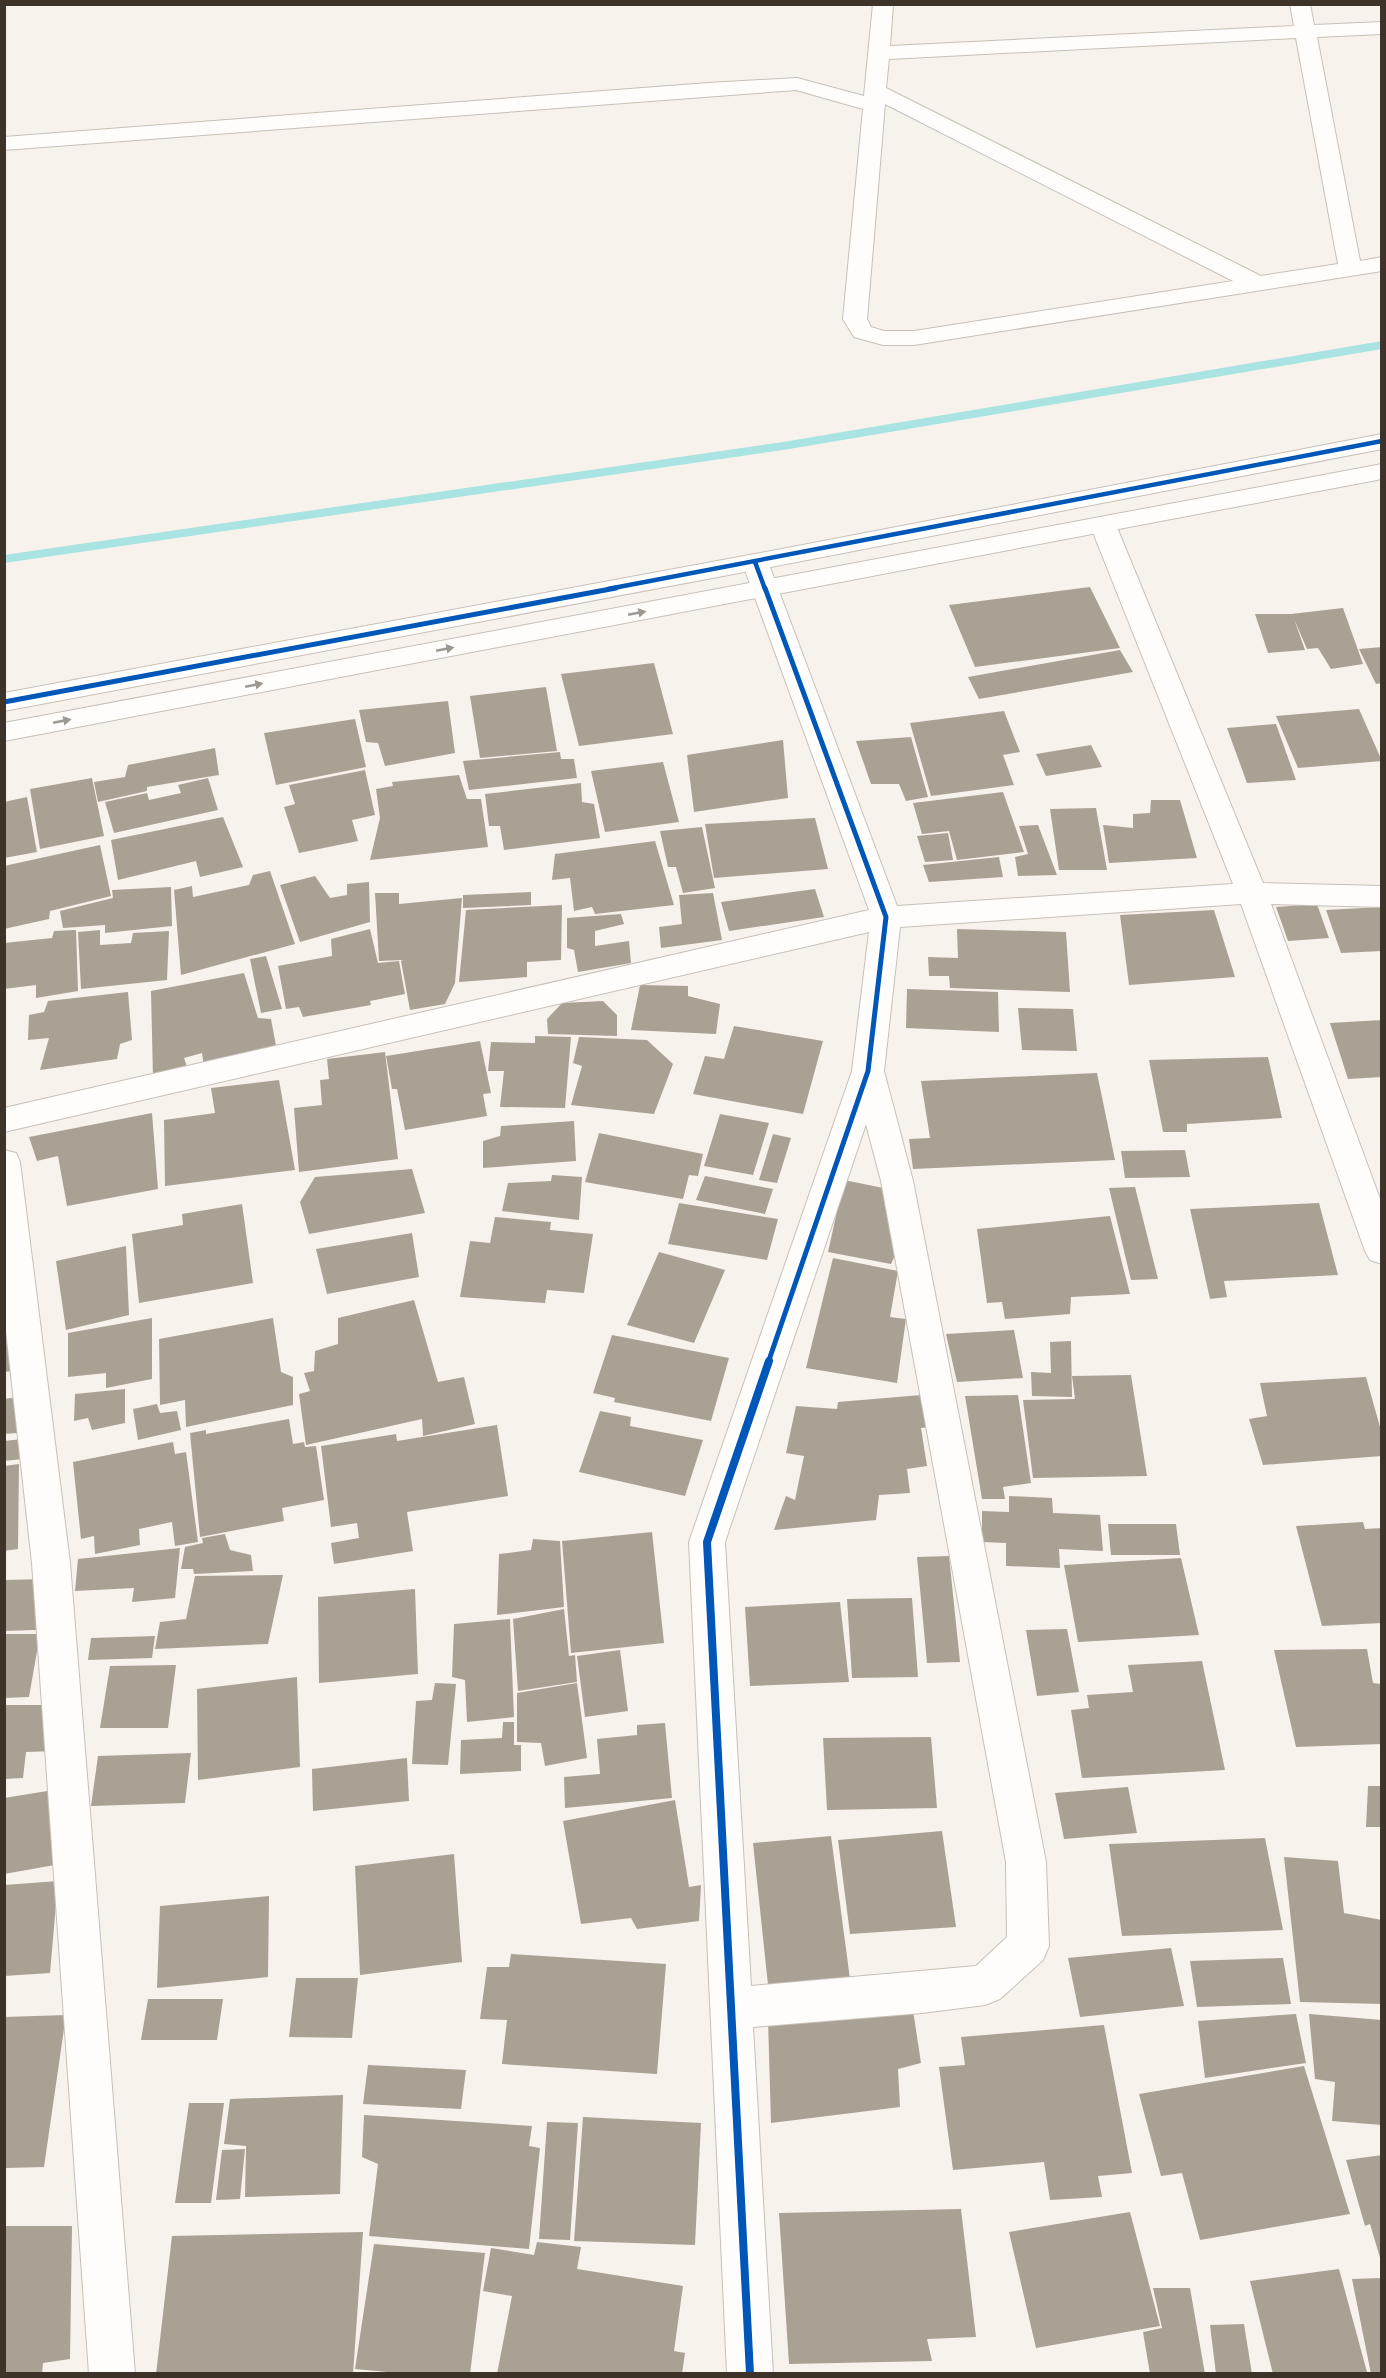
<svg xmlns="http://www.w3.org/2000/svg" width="1386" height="2378" font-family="'Exo 2',sans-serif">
<rect width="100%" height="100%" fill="#f8f2ec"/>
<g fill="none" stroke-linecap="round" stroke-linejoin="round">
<path fill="#a9e3e2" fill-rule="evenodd" d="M 1382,341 L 1382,349 L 783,450 L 4,563 L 4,555 L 783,442 Z"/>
</g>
<path fill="#aaa195" d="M 1090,587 L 1120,648 L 975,667 L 949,605 Z
M 1343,608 L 1363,664 L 1331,669 L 1318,648 L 1307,649 L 1294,619 L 1305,650 L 1268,653 L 1255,614 L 1291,614 Z
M 1382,647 L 1382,683 L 1376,684 L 1359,649 Z
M 1120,650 L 1133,672 L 979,699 L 968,677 Z
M 654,663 L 673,734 L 579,746 L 561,674 Z
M 546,687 L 557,751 L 480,758 L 470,696 Z
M 448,701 L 455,753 L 385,766 L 378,743 L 366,742 L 359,710 Z
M 1359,709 L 1382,761 L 1298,768 L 1276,716 Z
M 1004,711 L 1020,752 L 1003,755 L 1014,785 L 931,796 L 910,723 Z
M 355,719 L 366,767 L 276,785 L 264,733 Z
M 1276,724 L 1296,780 L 1247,783 L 1227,728 Z
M 911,737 L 928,797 L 906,801 L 899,784 L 871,784 L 856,741 Z
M 783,740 L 788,798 L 694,812 L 687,755 Z
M 1091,745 L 1102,767 L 1046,776 L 1036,754 Z
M 215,748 L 219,775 L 147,787 L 147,791 L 98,802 L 94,782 L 125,777 L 128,765 Z
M 560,752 L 561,759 L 574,759 L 577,778 L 469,790 L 463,761 Z
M 663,762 L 679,822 L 605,832 L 591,771 Z
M 365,770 L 375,815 L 352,820 L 358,841 L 299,853 L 284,807 L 295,804 L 289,785 Z
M 459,775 L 467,799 L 481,799 L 488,847 L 370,860 L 380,818 L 376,789 L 393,786 L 392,782 Z
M 92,778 L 104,836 L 40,849 L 30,789 Z
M 208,778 L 218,810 L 114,833 L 105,802 L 147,793 L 149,800 L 181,793 L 178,785 Z
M 581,783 L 582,802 L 594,804 L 600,838 L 504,850 L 500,826 L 489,826 L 485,794 Z
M 1003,792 L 1024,852 L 957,860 L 949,831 L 922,834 L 913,803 Z
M 27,797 L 37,852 L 4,858 L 4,802 Z
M 1151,800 L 1180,800 L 1197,858 L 1109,863 L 1103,825 L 1133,828 L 1133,814 L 1150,813 Z
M 1096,808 L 1107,870 L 1059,870 L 1050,809 Z
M 223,817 L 243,867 L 200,877 L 196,861 L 118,880 L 111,840 Z
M 815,818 L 828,869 L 714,878 L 705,824 Z
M 1038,825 L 1057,875 L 1018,876 L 1015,857 L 1028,854 L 1019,826 Z
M 702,827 L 715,888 L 683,893 L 676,867 L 668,867 L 660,831 Z
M 948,833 L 953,860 L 925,862 L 917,836 Z
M 655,841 L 674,905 L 595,914 L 592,907 L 574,911 L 570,878 L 552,880 L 555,854 Z
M 100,845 L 111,896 L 50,911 L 49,919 L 4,929 L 4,866 Z
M 999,857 L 1003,877 L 929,882 L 923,865 Z
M 270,871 L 295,944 L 181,975 L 174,890 L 192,886 L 193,897 L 249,885 L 253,875 Z
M 315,876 L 330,898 L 347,895 L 347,884 L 369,882 L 370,922 L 300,942 L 280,885 Z
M 171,887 L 172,926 L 105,933 L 105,925 L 63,928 L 60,911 L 113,898 L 112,890 Z
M 815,889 L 824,917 L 729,931 L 721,902 Z
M 531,892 L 531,905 L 463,908 L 463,895 Z
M 375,893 L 399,893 L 399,904 L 462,898 L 455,983 L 445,1004 L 410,1010 L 401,961 L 403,960 L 379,961 Z
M 713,893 L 722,940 L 661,948 L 659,927 L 682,924 L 679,895 Z
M 1317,904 L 1329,938 L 1288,941 L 1276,907 Z
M 562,905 L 561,960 L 527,962 L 527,977 L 459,982 L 466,910 Z
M 1382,907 L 1382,951 L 1341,953 L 1326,910 Z
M 1214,910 L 1235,977 L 1129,985 L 1120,915 Z
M 621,914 L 624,924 L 595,931 L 595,946 L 629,941 L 631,963 L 578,972 L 574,950 L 567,948 L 567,918 Z
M 370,929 L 378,963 L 399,961 L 405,994 L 370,1001 L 371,1005 L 303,1017 L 299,1007 L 286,1009 L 278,966 L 332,956 L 331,939 Z
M 957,929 L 1066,932 L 1070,992 L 950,988 L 949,976 L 929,976 L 928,957 L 958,958 Z
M 76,930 L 78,991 L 36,998 L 36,985 L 4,989 L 4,943 L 52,938 L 54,931 Z
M 100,930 L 100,945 L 131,943 L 133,933 L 169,931 L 167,980 L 81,989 L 78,932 Z
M 266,956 L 282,1009 L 261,1013 L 250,959 Z
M 244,973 L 258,1018 L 271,1019 L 277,1051 L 204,1067 L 202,1053 L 184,1058 L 188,1070 L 153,1078 L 151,991 Z
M 640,985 L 688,986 L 688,996 L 720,1004 L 716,1034 L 631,1030 Z
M 907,989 L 998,992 L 999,1032 L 906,1028 Z
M 128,992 L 132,1040 L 120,1044 L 117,1059 L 40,1070 L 49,1038 L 28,1040 L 29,1015 L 44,1012 L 48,1001 Z
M 603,1001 L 617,1015 L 617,1036 L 548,1034 L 547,1019 L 562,1003 Z
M 1018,1008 L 1073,1009 L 1077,1051 L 1022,1050 Z
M 1382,1020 L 1382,1077 L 1348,1079 L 1330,1023 Z
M 734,1026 L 823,1041 L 803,1114 L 693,1094 L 705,1056 L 724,1059 Z
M 535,1036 L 571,1037 L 565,1108 L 500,1107 L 504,1071 L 488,1071 L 491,1042 L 535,1043 Z
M 579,1037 L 647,1040 L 673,1064 L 654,1114 L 571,1105 L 582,1066 L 573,1063 Z
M 480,1041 L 491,1093 L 483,1094 L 487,1116 L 405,1130 L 397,1089 L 392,1089 L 386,1056 Z
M 385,1052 L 398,1159 L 299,1172 L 294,1108 L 322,1105 L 320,1080 L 329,1079 L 327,1059 Z
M 1268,1057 L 1282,1118 L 1187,1124 L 1187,1132 L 1163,1132 L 1149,1060 Z
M 1097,1073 L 1115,1160 L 913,1169 L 909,1139 L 930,1138 L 921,1081 Z
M 279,1080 L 295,1170 L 165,1186 L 164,1120 L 215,1113 L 211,1088 Z
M 152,1113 L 158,1189 L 67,1206 L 58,1156 L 37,1161 L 29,1137 Z
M 720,1114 L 769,1123 L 753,1175 L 704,1166 Z
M 574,1121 L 576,1161 L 483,1168 L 483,1141 L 500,1136 L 501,1126 Z
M 599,1133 L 703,1154 L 698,1176 L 689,1175 L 683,1199 L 585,1182 Z
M 773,1134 L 791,1138 L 777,1183 L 759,1180 Z
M 1185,1150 L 1190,1177 L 1125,1178 L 1121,1151 Z
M 412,1169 L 425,1213 L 309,1234 L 300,1202 L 315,1177 Z
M 552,1175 L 582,1177 L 579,1220 L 502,1211 L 508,1183 L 551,1181 Z
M 705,1176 L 773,1189 L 765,1214 L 696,1200 Z
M 844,1180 L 888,1189 L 897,1251 L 891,1264 L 828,1252 Z
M 1135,1187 L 1158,1279 L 1131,1280 L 1109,1188 Z
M 679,1203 L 778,1219 L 767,1260 L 668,1244 Z
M 1319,1203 L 1338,1275 L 1224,1281 L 1227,1297 L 1210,1299 L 1190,1209 Z
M 242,1204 L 253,1283 L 139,1303 L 132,1234 L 183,1225 L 182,1214 Z
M 1110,1216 L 1130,1294 L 1071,1297 L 1070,1314 L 1005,1319 L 1002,1302 L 987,1303 L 977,1229 Z
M 495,1217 L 551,1222 L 550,1230 L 593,1234 L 584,1293 L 547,1290 L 545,1303 L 460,1297 L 470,1241 L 490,1243 Z
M 412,1233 L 419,1277 L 327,1294 L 316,1249 Z
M 126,1246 L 129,1315 L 66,1330 L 56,1261 Z
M 659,1252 L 725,1270 L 694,1343 L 627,1325 Z
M 833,1258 L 898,1271 L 890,1317 L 906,1319 L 897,1383 L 806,1368 Z
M 414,1300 L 438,1382 L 464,1377 L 475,1424 L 423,1436 L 422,1419 L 306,1445 L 299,1394 L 310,1391 L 304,1373 L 314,1371 L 315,1351 L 338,1344 L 338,1318 Z
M 11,1318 L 14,1371 L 4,1372 L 4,1319 Z
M 152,1318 L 152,1379 L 106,1388 L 106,1373 L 68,1377 L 68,1333 Z
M 273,1318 L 281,1372 L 293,1377 L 293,1405 L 186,1427 L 185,1400 L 160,1405 L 159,1339 Z
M 1014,1330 L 1023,1378 L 957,1382 L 946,1334 Z
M 612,1335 L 729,1358 L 711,1421 L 614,1402 L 615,1398 L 593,1393 Z
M 1071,1341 L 1072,1397 L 1032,1396 L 1031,1372 L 1051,1373 L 1050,1342 Z
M 1131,1375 L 1147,1476 L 1033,1478 L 1023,1400 L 1075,1399 L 1072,1376 Z
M 1366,1377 L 1382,1434 L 1382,1456 L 1263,1465 L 1249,1419 L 1267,1416 L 1260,1383 Z
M 125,1389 L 125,1423 L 92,1430 L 88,1418 L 74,1421 L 75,1394 Z
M 921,1395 L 931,1427 L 921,1428 L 927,1466 L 907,1469 L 910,1493 L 879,1495 L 876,1520 L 774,1530 L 786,1496 L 795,1500 L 804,1456 L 786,1453 L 796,1406 L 837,1409 L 838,1402 Z
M 1018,1395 L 1031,1483 L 1003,1487 L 1005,1499 L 982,1499 L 965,1396 Z
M 18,1397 L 17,1433 L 4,1434 L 4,1399 Z
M 157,1404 L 160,1413 L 177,1411 L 181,1430 L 138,1440 L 133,1409 Z
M 600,1411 L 631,1417 L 630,1426 L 703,1440 L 685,1496 L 579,1472 Z
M 289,1419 L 293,1444 L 304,1442 L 305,1447 L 316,1446 L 324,1500 L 282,1508 L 284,1521 L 200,1537 L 190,1433 L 206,1430 L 206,1434 Z
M 497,1425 L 508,1496 L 407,1512 L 413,1551 L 334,1564 L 331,1543 L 359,1538 L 357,1523 L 331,1527 L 321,1446 L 396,1434 L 397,1441 Z
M 23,1439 L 22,1459 L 4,1461 L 4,1441 Z
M 173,1442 L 175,1454 L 186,1452 L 198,1542 L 175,1546 L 172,1522 L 139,1529 L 140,1545 L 95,1554 L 94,1536 L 81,1539 L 73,1462 Z
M 19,1464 L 18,1549 L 4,1551 L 4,1466 Z
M 1009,1496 L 1052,1498 L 1053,1513 L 1100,1515 L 1103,1551 L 1059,1549 L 1060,1568 L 1006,1566 L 1006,1543 L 982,1542 L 982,1511 L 1009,1512 Z
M 1363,1522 L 1365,1529 L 1382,1528 L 1382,1623 L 1322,1626 L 1296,1526 Z
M 1108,1524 L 1176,1524 L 1180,1555 L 1111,1555 Z
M 652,1532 L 664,1643 L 571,1653 L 562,1541 Z
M 225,1534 L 230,1550 L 251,1555 L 253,1571 L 194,1574 L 193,1569 L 181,1569 L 185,1547 L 203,1543 L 202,1538 Z
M 533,1539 L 560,1541 L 564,1607 L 497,1615 L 499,1554 L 531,1550 Z
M 180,1548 L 175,1598 L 132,1602 L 134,1588 L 75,1591 L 78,1559 Z
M 949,1556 L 960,1662 L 927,1663 L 917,1557 Z
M 1181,1558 L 1199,1635 L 1078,1642 L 1064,1565 Z
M 283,1575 L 268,1644 L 155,1649 L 160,1622 L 186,1619 L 195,1576 Z
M 46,1579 L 36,1630 L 4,1631 L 4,1580 Z
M 415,1589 L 418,1674 L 319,1683 L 318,1597 Z
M 912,1598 L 918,1677 L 852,1678 L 847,1599 Z
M 840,1602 L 849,1682 L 750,1686 L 745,1607 Z
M 564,1609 L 569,1656 L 575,1655 L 577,1682 L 518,1691 L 513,1619 Z
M 510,1619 L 514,1717 L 467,1722 L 465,1680 L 452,1677 L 454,1624 Z
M 1067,1629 L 1079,1692 L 1037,1696 L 1026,1630 Z
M 4,1634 L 40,1634 L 29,1697 L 4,1698 Z
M 155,1636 L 152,1658 L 88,1660 L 91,1638 Z
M 1367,1649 L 1373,1683 L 1382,1684 L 1382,1744 L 1296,1747 L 1274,1650 Z
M 620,1650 L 628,1711 L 585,1717 L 577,1656 Z
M 1202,1661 L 1225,1770 L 1082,1778 L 1071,1710 L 1089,1708 L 1087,1695 L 1133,1692 L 1128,1665 Z
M 176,1665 L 168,1728 L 100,1728 L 110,1666 Z
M 297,1677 L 300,1767 L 198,1780 L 197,1689 Z
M 435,1683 L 456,1684 L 448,1765 L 412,1764 L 416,1701 L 432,1700 Z
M 577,1683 L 587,1758 L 545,1766 L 541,1743 L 517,1742 L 517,1693 Z
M 5,1705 L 56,1705 L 56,1751 L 26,1752 L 23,1778 L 5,1779 Z
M 503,1722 L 514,1722 L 514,1745 L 521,1745 L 521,1771 L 460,1774 L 461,1740 L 502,1738 Z
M 665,1723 L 672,1798 L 565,1808 L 564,1777 L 600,1774 L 597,1739 L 637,1735 L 637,1725 Z
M 931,1737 L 937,1808 L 827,1810 L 823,1738 Z
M 191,1753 L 185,1803 L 91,1806 L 98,1756 Z
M 407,1758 L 409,1801 L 313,1811 L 312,1769 Z
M 1368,1786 L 1382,1786 L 1382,1827 L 1366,1827 Z
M 1128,1787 L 1137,1833 L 1064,1839 L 1055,1793 Z
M 66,1788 L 66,1863 L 4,1874 L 4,1798 Z
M 675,1800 L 689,1887 L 701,1885 L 699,1921 L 637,1929 L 631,1918 L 581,1924 L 563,1821 Z
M 942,1831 L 956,1927 L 850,1934 L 838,1840 Z
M 831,1836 L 850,1979 L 768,1985 L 753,1843 Z
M 1265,1838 L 1283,1930 L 1122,1936 L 1109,1844 Z
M 454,1854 L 462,1962 L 360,1975 L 355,1866 Z
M 1284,1857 L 1338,1861 L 1344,1913 L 1382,1920 L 1382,2004 L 1300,2002 Z
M 58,1881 L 50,1973 L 4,1976 L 4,1885 Z
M 269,1896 L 268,1977 L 157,1988 L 160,1906 Z
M 1171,1948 L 1184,2006 L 1080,2017 L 1068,1958 Z
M 511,1954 L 666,1964 L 657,2074 L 502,2064 L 507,2020 L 480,2019 L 487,1967 L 509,1967 Z
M 1283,1958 L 1291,2004 L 1197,2007 L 1190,1961 Z
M 296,1978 L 358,1978 L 352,2038 L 289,2037 Z
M 148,1999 L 223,1999 L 217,2040 L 141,2040 Z
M 913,2010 L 921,2063 L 898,2069 L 900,2107 L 771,2123 L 768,2019 Z
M 1296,2014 L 1306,2063 L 1205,2078 L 1198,2021 Z
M 1309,2014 L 1382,2020 L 1382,2125 L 1332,2121 L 1335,2082 L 1315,2079 Z
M 66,2015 L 44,2167 L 5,2168 L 5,2017 Z
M 1104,2025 L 1132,2173 L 1098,2176 L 1102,2197 L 1050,2200 L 1044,2162 L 953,2170 L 939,2067 L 965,2065 L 961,2037 Z
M 368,2065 L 466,2070 L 461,2109 L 363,2104 Z
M 1304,2066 L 1350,2214 L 1200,2240 L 1182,2173 L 1161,2176 L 1139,2094 Z
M 343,2095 L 340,2194 L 245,2197 L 246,2146 L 224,2144 L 230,2099 Z
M 189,2103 L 224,2103 L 211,2203 L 175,2203 Z
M 364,2115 L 532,2126 L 529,2146 L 540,2148 L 529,2249 L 369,2236 L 378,2164 L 362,2157 Z
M 583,2117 L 701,2123 L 695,2245 L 574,2241 Z
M 547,2122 L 578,2123 L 570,2240 L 539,2239 Z
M 245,2149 L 240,2199 L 216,2200 L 222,2150 Z
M 1382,2155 L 1382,2261 L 1381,2261 L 1370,2224 L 1365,2226 L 1346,2160 Z
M 961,2209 L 976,2337 L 927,2339 L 932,2361 L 789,2364 L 779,2213 Z
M 1130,2212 L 1160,2326 L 1036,2348 L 1009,2232 Z
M 4,2226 L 72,2226 L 70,2359 L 43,2363 L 42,2374 L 4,2374 Z
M 363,2232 L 353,2374 L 156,2374 L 172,2236 Z
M 537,2242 L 581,2247 L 577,2269 L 683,2286 L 674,2351 L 685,2353 L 682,2374 L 497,2374 L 512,2296 L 483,2291 L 491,2248 L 534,2255 Z
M 374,2244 L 485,2253 L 470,2374 L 408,2374 L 355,2369 Z
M 1339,2269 L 1367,2372 L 1273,2374 L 1250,2281 Z
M 1382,2278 L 1382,2374 L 1371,2374 L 1352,2279 Z
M 1153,2288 L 1190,2288 L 1205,2374 L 1150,2374 L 1143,2332 L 1162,2328 Z
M 1244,2324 L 1252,2374 L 1216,2374 L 1210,2325 Z"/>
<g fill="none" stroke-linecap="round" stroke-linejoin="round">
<defs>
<path id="minor" d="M 873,4 L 893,4 L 890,46 L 1294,26 L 1290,4 L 1310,4 L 1314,25 L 1382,22 L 1382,34 L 1317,37 L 1360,261 L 1382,257 L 1382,271 L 914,345 L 883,345 L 854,337 L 843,319 L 863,109 L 796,90 L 4,150 L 4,137 L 708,83 L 797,78 L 864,96 ZM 1296,38 L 1338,264 L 1261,276 L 886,88 L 889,59 ZM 885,104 L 1233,281 L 914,331 L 884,331 L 871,327 L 867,319 Z
M 1103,517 L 1112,519 L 1116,525 L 1263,883 L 1382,886 L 1382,907 L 1271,904 L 1382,1204 L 1382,1264 L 1370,1260 L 1365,1251 L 1241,904 L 900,927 L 884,1071 L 913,1181 L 1046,1862 L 1049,1946 L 1043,1960 L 1000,1999 L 985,2005 L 922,2013 L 753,2027 L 773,2374 L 727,2374 L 689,1542 L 852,1071 L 869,932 L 4,1132 L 4,1108 L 869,910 L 742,562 L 746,556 L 755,554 L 764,556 L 768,562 L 897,906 L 1233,884 L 1090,525 L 1094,519 ZM 866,1124 L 881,1181 L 1006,1862 L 1007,1937 L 976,1966 L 751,1986 L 725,1542 Z
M 4,1150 L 16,1153 L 20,1162 L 70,1563 L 135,2374 L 89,2374 L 32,1563 L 4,1313 Z"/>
<path id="tertiary" d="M 1382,434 L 1382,449 L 755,570 L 4,711 L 4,693 L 755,554 Z
M 1382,464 L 1382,479 L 4,741 L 4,723 Z"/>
</defs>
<use href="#minor" stroke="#c8c0b8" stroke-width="2"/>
<use href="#tertiary" stroke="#c8c0b8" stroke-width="2"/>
<use href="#minor" fill="#fefdfc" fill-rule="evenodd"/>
<use href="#tertiary" fill="#fefdfc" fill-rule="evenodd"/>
<defs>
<path id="cycleway-far2" d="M 755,562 L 765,589
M 608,589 L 1382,441"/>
<path id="cycleway-far1" d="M 765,588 L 886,917 L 868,1071 L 768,1363
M 4,702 L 616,588"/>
<path id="cycleway" d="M 750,2374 L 707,1542 L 769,1361"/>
</defs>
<use href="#cycleway-far2" stroke="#fff" stroke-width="8"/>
<use href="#cycleway-far1" stroke="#fff" stroke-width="9"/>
<use href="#cycleway" stroke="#fff" stroke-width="11"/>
<use href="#cycleway-far2" stroke="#0057b8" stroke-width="4.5"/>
<use href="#cycleway-far1" stroke="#0057b8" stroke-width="5"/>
<use href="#cycleway" stroke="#0057b8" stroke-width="8"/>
</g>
<defs><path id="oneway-solid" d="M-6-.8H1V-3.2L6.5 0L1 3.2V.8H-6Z" transform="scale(1.5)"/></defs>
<g fill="#9e9892">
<use href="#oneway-solid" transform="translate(637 613) rotate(-11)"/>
<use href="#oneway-solid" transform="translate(445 649) rotate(-11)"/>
<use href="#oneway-solid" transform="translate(254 685) rotate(-11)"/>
<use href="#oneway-solid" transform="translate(62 721) rotate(-11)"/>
</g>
<rect width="1386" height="2378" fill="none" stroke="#3e3328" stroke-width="12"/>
</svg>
